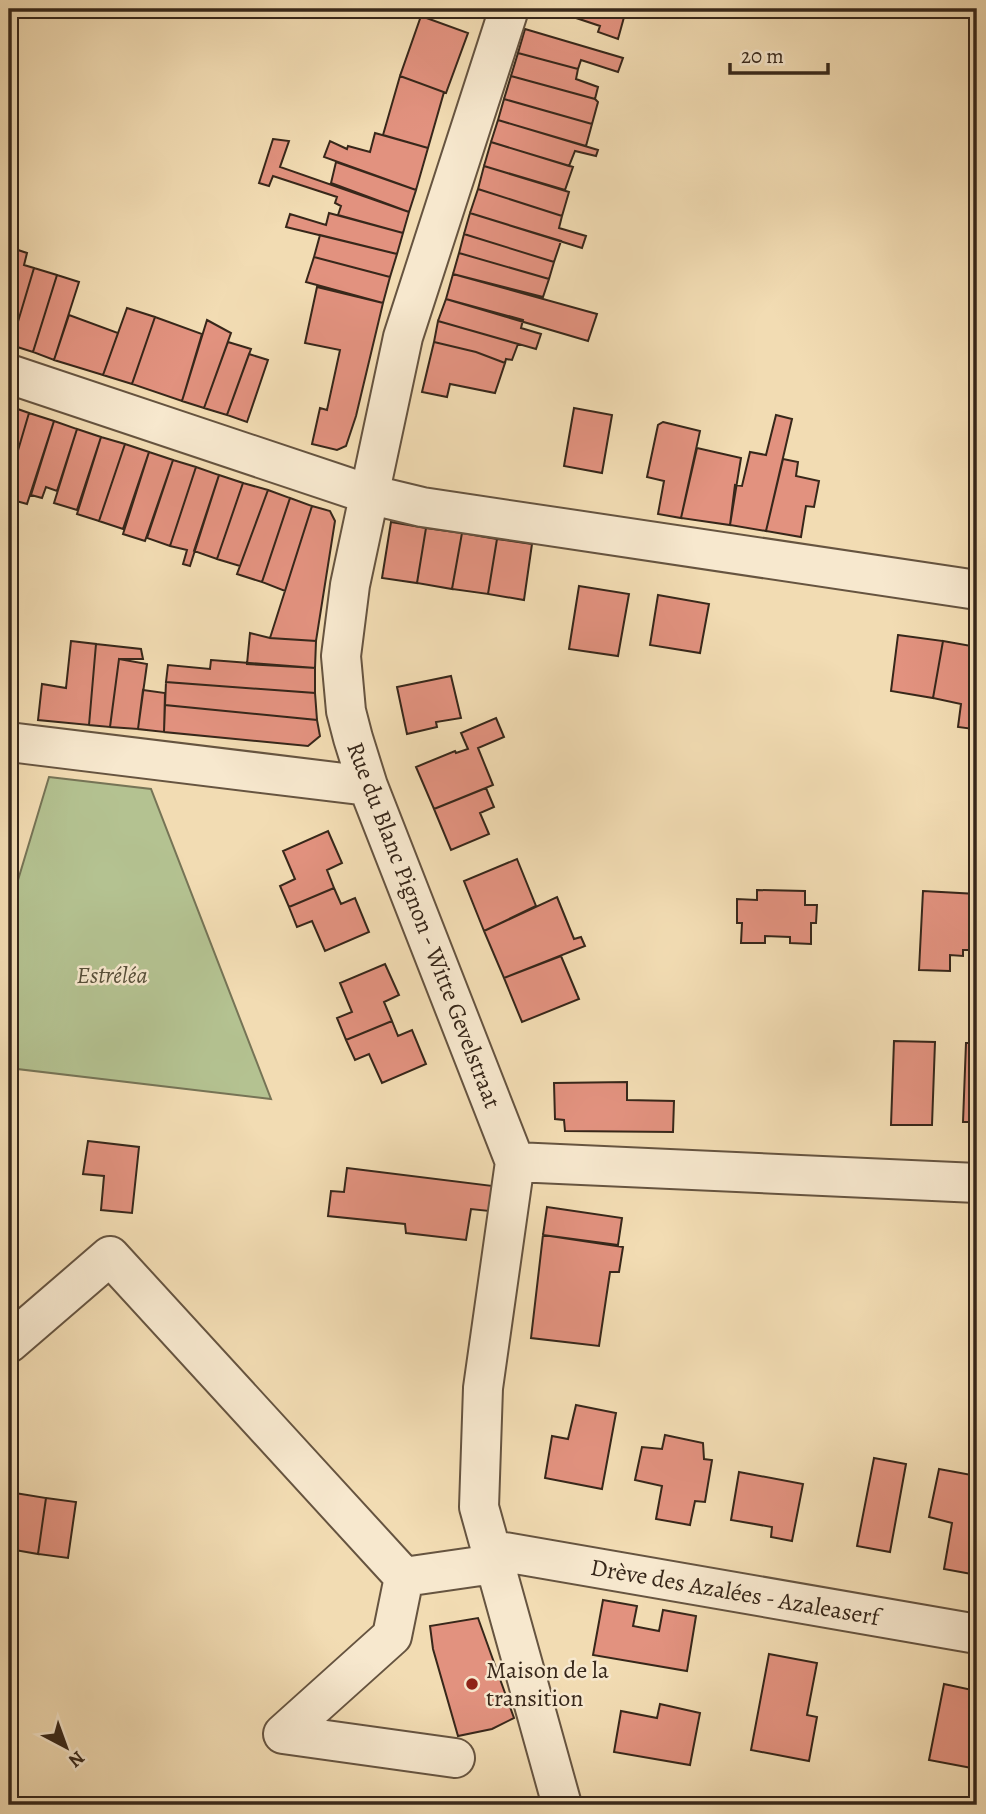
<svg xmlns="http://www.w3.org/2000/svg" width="986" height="1814" font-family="Alegreya,serif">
<rect width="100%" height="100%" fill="#f2dcb3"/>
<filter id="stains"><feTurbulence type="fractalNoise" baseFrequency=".00286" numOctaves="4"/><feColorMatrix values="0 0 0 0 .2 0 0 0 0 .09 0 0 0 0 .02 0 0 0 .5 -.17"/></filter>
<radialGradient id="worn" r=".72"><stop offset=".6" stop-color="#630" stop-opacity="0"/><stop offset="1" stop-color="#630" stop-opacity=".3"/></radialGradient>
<path fill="#b4c291" stroke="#767456" stroke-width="2" d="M 49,777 L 151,789 L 271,1099 L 9,1068 L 9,910 Z"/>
<path fill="#e2927f" stroke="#37271a" stroke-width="2" d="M 549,9 L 621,9 L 626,10 L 618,39 L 598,32 L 600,26 Z
M 421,16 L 468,33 L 446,93 L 400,76 Z
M 525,29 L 623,58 L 618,72 L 581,60 L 578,69 L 518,53 Z
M 518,53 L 578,69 L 576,79 L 598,87 L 595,99 L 511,76 Z
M 400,76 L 444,92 L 428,148 L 383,135 Z
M 511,76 L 595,99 L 598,102 L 592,124 L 504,99 Z
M 504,99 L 592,124 L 586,146 L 498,120 Z
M 498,120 L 598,150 L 596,156 L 575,151 L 569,166 L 491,142 Z
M 375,133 L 428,148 L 416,190 L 324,157 L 330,141 L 347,149 L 348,146 L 370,152 Z
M 273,139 L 289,141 L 280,167 L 409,212 L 403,233 L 338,215 L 341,206 L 335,203 L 337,197 L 273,176 L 269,186 L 259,183 Z
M 491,142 L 573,167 L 565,190 L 484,166 Z
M 336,162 L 416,190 L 409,212 L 331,183 Z
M 484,166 L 569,192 L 562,216 L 478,189 Z
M 478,189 L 562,216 L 559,228 L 586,236 L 582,248 L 470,213 Z
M 329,213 L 403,233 L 397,254 L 286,227 L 290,214 L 326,225 Z
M 470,213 L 561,241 L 554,262 L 464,234 Z
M 464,234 L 554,262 L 549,279 L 459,253 Z
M 320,235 L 397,254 L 390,277 L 314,257 Z
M 18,250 L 27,253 L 24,265 L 34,268 L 11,345 L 9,276 Z
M 459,253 L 549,279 L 543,297 L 453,274 Z
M 314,257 L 390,277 L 383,303 L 306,282 Z
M 34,268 L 57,275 L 33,352 L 11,345 Z
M 453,274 L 597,314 L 588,341 L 446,299 Z
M 57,275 L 79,282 L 54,360 L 33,352 Z
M 317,287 L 383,303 L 356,416 L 346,446 L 337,450 L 312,444 L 320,408 L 327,410 L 340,350 L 305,343 Z
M 446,299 L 523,320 L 521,328 L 541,334 L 536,349 L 438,321 Z
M 127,308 L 155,317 L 132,384 L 103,375 Z
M 69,315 L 118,333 L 103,375 L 54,360 Z
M 155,317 L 202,334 L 182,401 L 132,384 Z
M 207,320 L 231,333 L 204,408 L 182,401 Z
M 438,321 L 518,344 L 512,360 L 506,359 L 505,363 L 476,352 L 434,342 Z
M 228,342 L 251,349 L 227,415 L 204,408 Z
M 434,342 L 476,352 L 505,363 L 495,393 L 450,384 L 447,397 L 422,392 Z
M 249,354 L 268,360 L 247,422 L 227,415 Z
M 9,406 L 29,413 L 9,481 Z
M 574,408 L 612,415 L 602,473 L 564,466 Z
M 29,413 L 54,421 L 27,504 L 9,499 L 9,481 Z
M 776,415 L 792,419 L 766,531 L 730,525 L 735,485 L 742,486 L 750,452 L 766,455 Z
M 54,421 L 77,429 L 57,491 L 46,487 L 42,498 L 31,495 Z
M 663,422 L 700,431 L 681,518 L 658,514 L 664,481 L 647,477 L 658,425 Z
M 77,429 L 101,437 L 77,510 L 54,503 Z
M 101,437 L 125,444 L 99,521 L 77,514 Z
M 125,444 L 149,452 L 123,529 L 99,521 Z
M 697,448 L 741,458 L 730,525 L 681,518 Z
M 149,452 L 173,460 L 145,541 L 123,534 Z
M 783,459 L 798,462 L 796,476 L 819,481 L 814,507 L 806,506 L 801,537 L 766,531 Z
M 173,460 L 196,467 L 170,546 L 147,538 Z
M 196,467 L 219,475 L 190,566 L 183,564 L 187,550 L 170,546 Z
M 219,475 L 243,483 L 217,559 L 194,551 Z
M 243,483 L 268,490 L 240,566 L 217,559 Z
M 268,490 L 290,498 L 262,582 L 237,574 Z
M 290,498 L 312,506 L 285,591 L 262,582 Z
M 312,506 L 330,511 L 335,521 L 316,641 L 270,638 Z
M 391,522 L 426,528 L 417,583 L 382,578 Z
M 426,528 L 462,533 L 452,589 L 417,583 Z
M 462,533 L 497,539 L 488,594 L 452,589 Z
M 497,539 L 532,544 L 524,600 L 488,594 Z
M 579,586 L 629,594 L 618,656 L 569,649 Z
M 658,595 L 709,604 L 700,653 L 650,645 Z
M 250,633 L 270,638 L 316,641 L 315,668 L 247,664 Z
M 898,635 L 943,641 L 933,698 L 891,691 Z
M 71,641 L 96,644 L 89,725 L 38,720 L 42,684 L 66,688 Z
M 943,641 L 977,647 L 977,704 L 973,729 L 958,727 L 961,704 L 933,698 Z
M 96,644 L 141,649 L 143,659 L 119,659 L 110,727 L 89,725 Z
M 119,659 L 147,664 L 138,729 L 110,727 Z
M 211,660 L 315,668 L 315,693 L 166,682 L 168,665 L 210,669 Z
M 451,676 L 461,718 L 436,722 L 437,727 L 407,734 L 397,687 Z
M 166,682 L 315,693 L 317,720 L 165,705 Z
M 143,690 L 165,693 L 164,732 L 138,729 Z
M 165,705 L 317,720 L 320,736 L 308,746 L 164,732 Z
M 496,718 L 504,737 L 478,748 L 493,785 L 434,809 L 416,767 L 455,751 L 456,753 L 468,749 L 461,733 Z
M 486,788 L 494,807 L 480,813 L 489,834 L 451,850 L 434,809 Z
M 328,831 L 342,863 L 327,870 L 334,888 L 289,907 L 280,886 L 295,879 L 283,851 Z
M 517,859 L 536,906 L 484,931 L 464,881 Z
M 334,888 L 341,904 L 355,898 L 369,932 L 325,951 L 312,921 L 297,927 L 289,907 Z
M 757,890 L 805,891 L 805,905 L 817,905 L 816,923 L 811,923 L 811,944 L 790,943 L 790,937 L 765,936 L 765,943 L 741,943 L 742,923 L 737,923 L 737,899 L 757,900 Z
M 923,891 L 977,894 L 977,950 L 963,950 L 963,956 L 950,955 L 950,971 L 919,970 Z
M 557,897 L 574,939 L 581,937 L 585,946 L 504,978 L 484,931 Z
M 561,956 L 579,999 L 522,1022 L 504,978 Z
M 385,964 L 399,995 L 384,1002 L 392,1021 L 346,1040 L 337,1018 L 352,1012 L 340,983 Z
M 392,1021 L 398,1036 L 412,1030 L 426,1064 L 382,1083 L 369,1054 L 355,1060 L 346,1040 Z
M 894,1041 L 935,1042 L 932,1125 L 891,1125 Z
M 966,1043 L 977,1043 L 977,1122 L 963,1122 Z
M 627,1082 L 627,1100 L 674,1101 L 673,1132 L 565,1131 L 564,1120 L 555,1119 L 554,1083 Z
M 88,1141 L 139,1147 L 132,1213 L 101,1210 L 104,1176 L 83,1174 Z
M 347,1168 L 493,1186 L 489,1211 L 471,1209 L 466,1240 L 406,1233 L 405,1224 L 328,1216 L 331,1191 L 344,1192 Z
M 547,1207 L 622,1218 L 618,1245 L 543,1235 Z
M 543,1235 L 623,1247 L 619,1272 L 610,1272 L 599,1346 L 531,1338 Z
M 576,1405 L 616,1413 L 602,1489 L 545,1478 L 552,1436 L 568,1439 Z
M 665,1435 L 703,1443 L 704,1459 L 712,1460 L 705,1502 L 695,1501 L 690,1525 L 656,1519 L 662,1486 L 635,1480 L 642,1447 L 662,1449 Z
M 874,1458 L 906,1464 L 890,1552 L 857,1546 Z
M 939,1469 L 977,1476 L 977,1575 L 944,1569 L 952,1523 L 929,1517 Z
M 739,1472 L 803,1484 L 792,1541 L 771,1537 L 772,1527 L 731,1520 Z
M 9,1492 L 15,1493 L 9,1536 Z
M 15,1493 L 46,1498 L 38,1554 L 9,1549 Z
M 46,1498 L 76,1502 L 68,1558 L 38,1554 Z
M 603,1600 L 637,1606 L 633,1626 L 659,1631 L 663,1610 L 696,1616 L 687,1671 L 593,1655 Z
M 478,1618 L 514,1718 L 492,1729 L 458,1736 L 433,1649 L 430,1626 Z
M 769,1654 L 817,1663 L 807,1715 L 817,1717 L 809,1761 L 751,1750 Z
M 944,1684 L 977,1691 L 977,1769 L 929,1760 Z
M 660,1704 L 700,1713 L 690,1765 L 614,1752 L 621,1711 L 657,1718 Z
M 438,1801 L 471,1805 L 437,1805 Z"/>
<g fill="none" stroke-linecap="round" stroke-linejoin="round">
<defs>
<path id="minor" d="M 509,9 L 403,337 L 350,585 L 341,656 L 346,711 L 353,738 L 368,786 L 515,1162 L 483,1388 L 479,1507 L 562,1805
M 9,374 L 368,494 L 422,507 L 977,590
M 9,742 L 368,786
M 515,1162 L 977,1183
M 9,1343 L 110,1256 L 404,1577 L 494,1564
M 493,1550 L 977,1634
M 404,1577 L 392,1636 L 283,1734 L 455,1758"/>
</defs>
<use href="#minor" stroke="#665440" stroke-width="42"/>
<use href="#minor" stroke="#f7e8ce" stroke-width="38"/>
</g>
<circle fill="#8f2418" stroke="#f7e8ce" stroke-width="2.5" cx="472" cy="1684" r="7"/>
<g text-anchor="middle" stroke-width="5" stroke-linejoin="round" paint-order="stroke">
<g font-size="24" fill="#37271a" stroke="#f7e8ce">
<text transform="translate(424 925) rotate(69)" y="8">Rue du Blanc Pignon - Witte Gevelstraat</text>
<text transform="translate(735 1592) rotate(10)" y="8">Drève des Azalées - Azaleaserf</text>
</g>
<g font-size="24" font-style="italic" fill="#564e38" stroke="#f7e8ce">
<text x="112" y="983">Estréléa</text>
</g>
<g font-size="24" fill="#37271a" stroke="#f7e8ce" text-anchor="start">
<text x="486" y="1678">Maison de la<tspan x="486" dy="28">transition</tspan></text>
</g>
</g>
<rect width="986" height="1814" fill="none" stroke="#f2dcb3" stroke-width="35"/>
<rect x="10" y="10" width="965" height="1793" fill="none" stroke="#37271a" stroke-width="3.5"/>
<rect x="18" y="18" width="951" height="1779" fill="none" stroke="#37271a" stroke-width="2"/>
<g transform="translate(66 1747) rotate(139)" stroke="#f7e8ce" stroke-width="5" paint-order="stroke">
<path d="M0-5L12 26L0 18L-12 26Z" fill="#37271a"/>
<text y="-10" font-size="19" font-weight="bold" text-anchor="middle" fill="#37271a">N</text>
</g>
<path d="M730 63v10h98v-10" fill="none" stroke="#37271a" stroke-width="3.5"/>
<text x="741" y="63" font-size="21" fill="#37271a" stroke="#f7e8ce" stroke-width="5" paint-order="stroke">20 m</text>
<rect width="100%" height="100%" filter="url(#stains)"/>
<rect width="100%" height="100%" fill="url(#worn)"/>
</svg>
